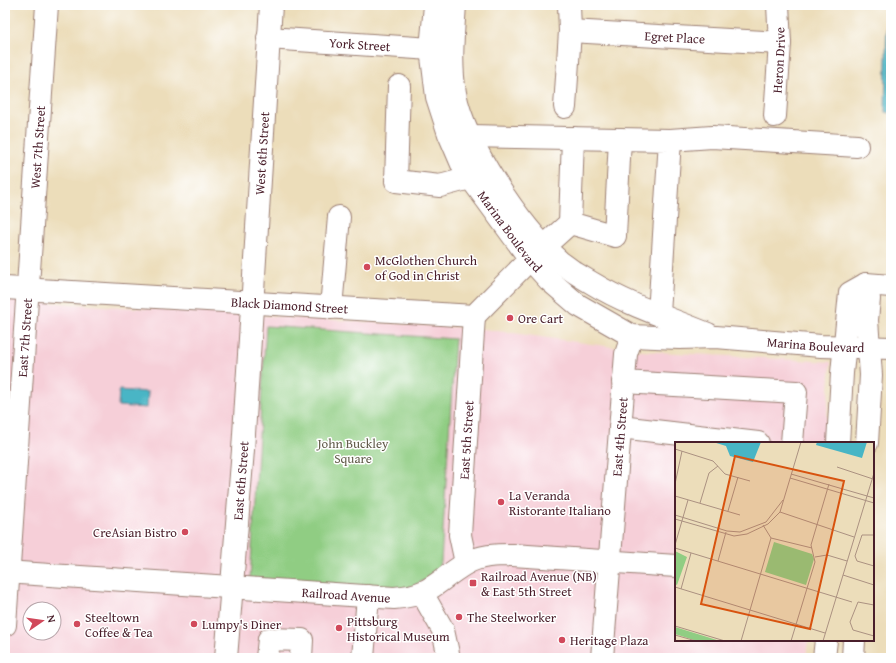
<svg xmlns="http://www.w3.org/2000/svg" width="896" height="663" font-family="'Gentium Book Plus',serif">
<rect width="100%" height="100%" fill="#fff"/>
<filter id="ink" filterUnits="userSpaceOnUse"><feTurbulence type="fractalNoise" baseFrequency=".025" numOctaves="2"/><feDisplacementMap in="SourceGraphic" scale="8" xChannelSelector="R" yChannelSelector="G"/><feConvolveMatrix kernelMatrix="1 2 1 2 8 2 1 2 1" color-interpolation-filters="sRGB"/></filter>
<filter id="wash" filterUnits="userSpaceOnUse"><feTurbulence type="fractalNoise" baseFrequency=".012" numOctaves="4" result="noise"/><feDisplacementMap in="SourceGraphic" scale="16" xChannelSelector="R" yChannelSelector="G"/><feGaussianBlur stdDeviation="0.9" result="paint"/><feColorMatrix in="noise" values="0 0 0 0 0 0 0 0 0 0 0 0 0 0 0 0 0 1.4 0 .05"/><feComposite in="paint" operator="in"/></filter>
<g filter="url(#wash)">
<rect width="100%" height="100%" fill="#ecddba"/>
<path fill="#f6cfd8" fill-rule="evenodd" d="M 5,300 L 484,329 L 641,351 L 831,362 L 825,443 L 676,443 L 676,640 L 808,640 L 806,658 L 5,658 ZM 30,609 L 54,609 L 54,633 L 30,633 Z"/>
<path fill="#90cd83" stroke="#6d7657" d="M 266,326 L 455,339 L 441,562 L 435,575 L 407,589 L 250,579 Z"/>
<path fill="#48b5c5" stroke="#496a78" d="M 887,5 L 891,5 L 891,113 L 885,112 Z
M 119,390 L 148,392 L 147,408 L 118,406 Z"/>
</g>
<g filter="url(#ink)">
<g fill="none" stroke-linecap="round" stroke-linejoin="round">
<defs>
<g id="minor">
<path id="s1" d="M 435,5 L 431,49 L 437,97 L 449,134 L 464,169 L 530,259 L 549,280 L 578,305 L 632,336 L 679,338 L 716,337 L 821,346 L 891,348"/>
<path d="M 455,5 C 453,34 450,64 455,93 C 465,145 520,226 559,261 C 569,269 581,277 592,283 C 628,305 669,318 708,334"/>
<path id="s2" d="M 570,31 L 780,43"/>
<path id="s3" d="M 268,38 L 446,50"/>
<path d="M 399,86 L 396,181 L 440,186 L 470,178"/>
<path d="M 565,107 L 570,31 L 569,5"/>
<path id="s4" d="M 775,116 L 780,43 L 778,5"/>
<path d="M 470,136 L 670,140 L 659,314"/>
<path d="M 573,138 L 570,223 L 615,236 L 620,139"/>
<path d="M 670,140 L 712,137 L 857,146"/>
<path d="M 866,284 L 869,299 L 867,320 L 871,375 L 867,443"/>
<path id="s5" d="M 5,288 L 474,316 L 530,259 L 570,223"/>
<path d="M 331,308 L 339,217"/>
<path d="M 623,382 L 796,392 L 792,443"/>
<path d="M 620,427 L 758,443"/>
<path d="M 838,443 L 842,373 L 850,293 L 866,284 L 891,286"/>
<path id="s6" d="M 466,563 L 460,535 L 474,316"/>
<path id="s7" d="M 5,572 L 394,598 C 433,595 435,582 465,564 C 480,555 496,555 513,555 L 676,566"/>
<path d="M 422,593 L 443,630 L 449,658"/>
<path id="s8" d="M 5,625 L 47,5"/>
<path id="s9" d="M 226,658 L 243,450 L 271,5"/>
<path d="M 267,658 L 269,639 L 302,640 L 301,658"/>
<path d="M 363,658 L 368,596"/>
<path id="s10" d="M 602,658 L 626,354 L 632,336"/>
<path d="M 824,658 L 826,640"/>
<path d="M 853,658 L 854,640"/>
</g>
</defs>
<use href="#minor" stroke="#9b7e72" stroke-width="24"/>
<use href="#minor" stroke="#fff" stroke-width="22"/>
</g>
</g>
<g fill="#d1495b" stroke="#fff" stroke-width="1.5">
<circle cx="367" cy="267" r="4"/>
<circle cx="510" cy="318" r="4"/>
<circle cx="501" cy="502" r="4"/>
<circle cx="185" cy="532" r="4"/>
<rect x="469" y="579" width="8" height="8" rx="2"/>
<circle cx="459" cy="617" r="4"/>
<circle cx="77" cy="624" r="4"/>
<circle cx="194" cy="624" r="4"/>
<circle cx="339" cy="628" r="4"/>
<circle cx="562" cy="640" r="4"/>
</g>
<g text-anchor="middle" stroke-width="3" stroke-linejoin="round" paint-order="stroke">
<g font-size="13" fill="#4a1f2b" stroke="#fff">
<text dy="5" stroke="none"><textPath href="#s2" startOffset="105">Egret Place</textPath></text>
<text dy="5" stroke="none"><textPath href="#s3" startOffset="92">York Street</textPath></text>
<text dy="5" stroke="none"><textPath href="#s4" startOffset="56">Heron Drive</textPath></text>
<text dy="5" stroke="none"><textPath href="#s8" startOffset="479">West 7th Street</textPath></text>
<text dy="5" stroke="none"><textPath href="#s9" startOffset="506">West 6th Street</textPath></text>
<text dy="5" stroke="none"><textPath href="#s1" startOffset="247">Marina Boulevard</textPath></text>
<text dy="5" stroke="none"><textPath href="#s5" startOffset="285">Black Diamond Street</textPath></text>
<text dy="5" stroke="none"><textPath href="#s8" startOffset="288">East 7th Street</textPath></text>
<text dy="5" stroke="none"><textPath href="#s1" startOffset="594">Marina Boulevard</textPath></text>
<text dy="5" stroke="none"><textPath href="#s10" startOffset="222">East 4th Street</textPath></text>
<text dy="5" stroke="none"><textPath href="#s6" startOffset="124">East 5th Street</textPath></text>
<text dy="5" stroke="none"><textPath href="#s9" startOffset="178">East 6th Street</textPath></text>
<text dy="5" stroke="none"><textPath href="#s7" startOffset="342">Railroad Avenue</textPath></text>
</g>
<g font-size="13" fill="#4a1f2b" stroke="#fff" text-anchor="start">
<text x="375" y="265">McGlothen Church<tspan x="375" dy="15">of God in Christ</tspan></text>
<text x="518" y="323">Ore Cart</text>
<text x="509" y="500">La Veranda<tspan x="509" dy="15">Ristorante Italiano</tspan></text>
<text x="177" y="537" text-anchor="end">CreAsian Bistro</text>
<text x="481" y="581">Railroad Avenue (NB)<tspan x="481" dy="15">&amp; East 5th Street</tspan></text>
<text x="85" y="622">Steeltown<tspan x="85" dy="15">Coffee &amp; Tea</tspan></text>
<text x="467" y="622">The Steelworker</text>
<text x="347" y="626">Pittsburg<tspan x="347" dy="15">Historical Museum</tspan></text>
<text x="202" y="629">Lumpy's Diner</text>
<text x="570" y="645">Heritage Plaza</text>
</g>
<g font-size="13" fill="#625c4a" stroke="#fff">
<text x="353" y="448">John Buckley<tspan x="353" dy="15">Square</tspan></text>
</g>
</g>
<g transform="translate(675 442)">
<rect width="199" height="199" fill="#ecddba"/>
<path d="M 99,100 L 137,112 L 139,117 L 131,143 L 90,130 ZM 0,109 L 12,115 L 2,143 L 0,142 ZM 0,185 L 45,199 L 22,199 L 0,192 Z" fill="#90cd83"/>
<path d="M 38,0 L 86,0 L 78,20 L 55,14 L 51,4 ZM 142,0 L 192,0 L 187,16 L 141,3 Z" fill="#48b5c5"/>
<path fill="none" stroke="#ab9181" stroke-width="1" d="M 0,7 L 38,19 L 50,32 L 75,39M 162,25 L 198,37M 116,32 L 199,56M 115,36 L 199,61M 0,42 L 7,9M 0,54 L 65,73M 25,61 L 34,31 L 43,24M 53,69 L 63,35M 105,70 L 179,95M 0,73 L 52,89 L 65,90 L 91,80 L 108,58M 0,77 L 59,94 L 72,92 L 93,82 L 105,70 L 126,0M 199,93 L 187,93 L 180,114 L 182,119 L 199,124M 96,96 L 137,106M 0,103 L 13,58M 0,106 L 177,160M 140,115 L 152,113 L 172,119M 43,119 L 51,90M 168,133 L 199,143M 0,145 L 150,191M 6,147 L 16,111M 199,163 L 183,160 L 175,180 L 178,188 L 199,194M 0,184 L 50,199M 0,193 L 21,199M 66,199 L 96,96 L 88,83M 116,199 L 140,120 L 136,103 L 154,42M 148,199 L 199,31"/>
<path fill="#d8530f" fill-opacity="0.15" stroke="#d8530f" stroke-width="2" d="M 60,14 L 169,39 L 135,187 L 26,162 Z"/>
<rect width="199" height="199" fill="none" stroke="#4a1f2b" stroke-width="2"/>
</g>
<rect width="896" height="663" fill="none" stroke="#fff" stroke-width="20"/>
<g transform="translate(42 621) rotate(77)"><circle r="19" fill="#ffffff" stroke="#b7a5aa"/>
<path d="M0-3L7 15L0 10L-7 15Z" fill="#d1495b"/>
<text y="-6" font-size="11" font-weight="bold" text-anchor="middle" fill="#4a1f2b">N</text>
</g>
</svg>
